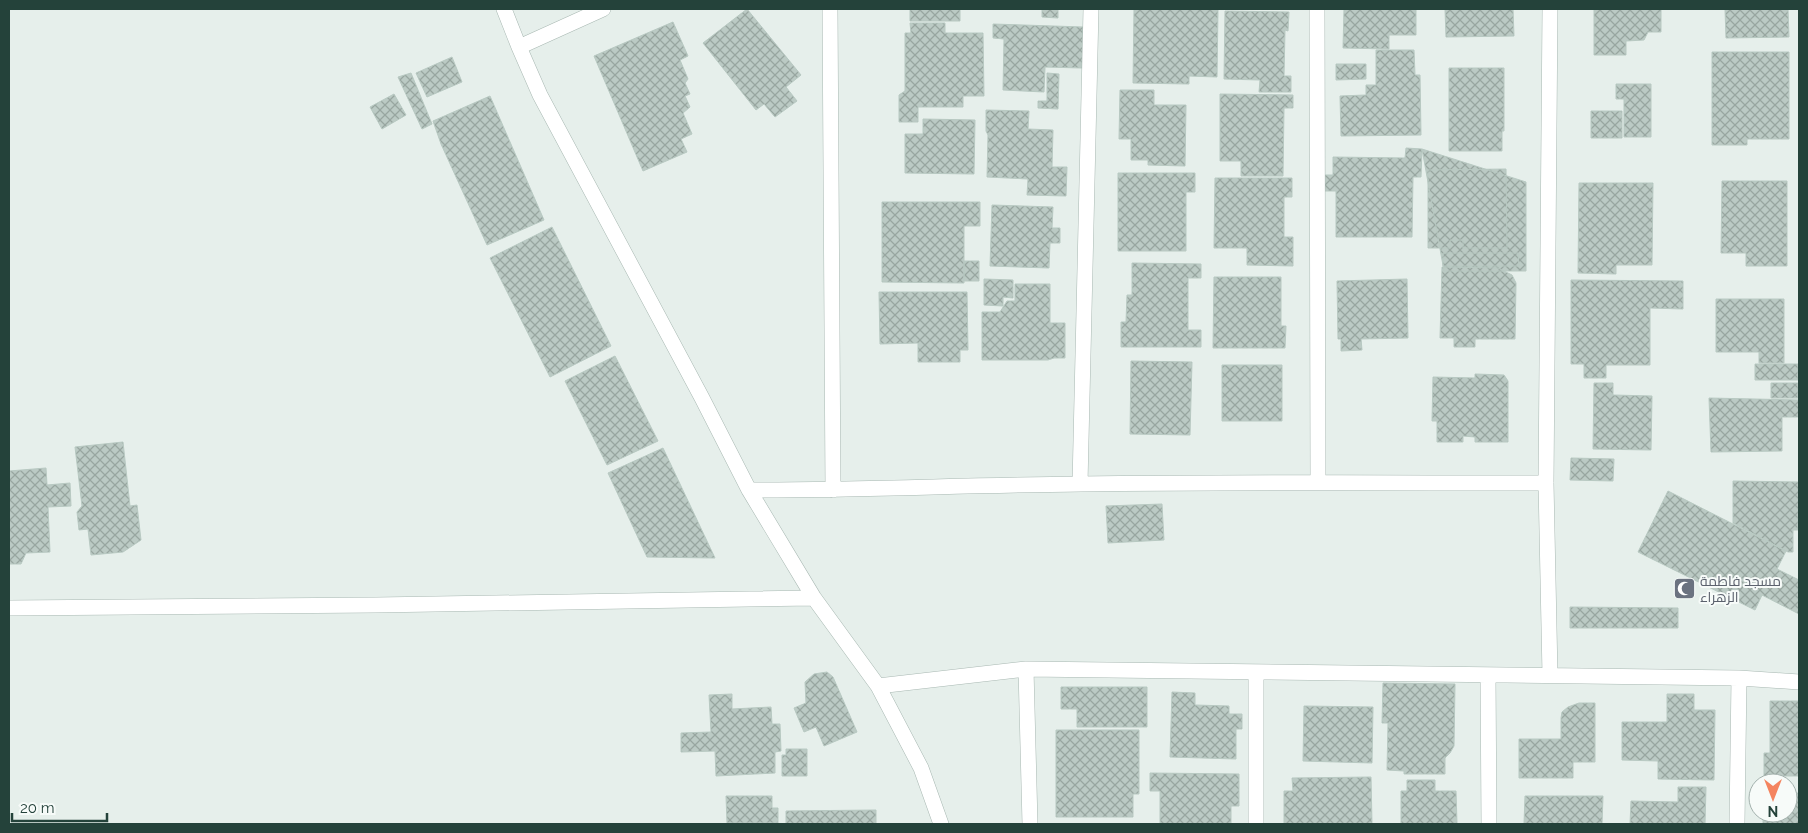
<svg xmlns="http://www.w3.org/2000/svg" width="1808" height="833" font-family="Raleway,Cairo,sans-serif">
<defs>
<pattern id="building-cross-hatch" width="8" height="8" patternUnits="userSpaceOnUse" patternTransform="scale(1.25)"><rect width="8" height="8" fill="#bbcac4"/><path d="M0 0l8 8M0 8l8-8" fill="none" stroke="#98a6a0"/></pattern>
</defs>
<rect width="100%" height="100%" fill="#e6efeb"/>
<path fill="url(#building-cross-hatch)" stroke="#b8c9c2" d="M 747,9 L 801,75 L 786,87 L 797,101 L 775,117 L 764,104 L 756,110 L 703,43 Z
M 910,9 L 960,9 L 960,21 L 910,21 Z
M 1042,9 L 1058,9 L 1058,18 L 1042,17 Z
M 1134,9 L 1218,9 L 1217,77 L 1189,76 L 1189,84 L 1133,83 Z
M 1344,9 L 1416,9 L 1416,35 L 1389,35 L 1389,49 L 1343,48 Z
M 1445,9 L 1513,9 L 1514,36 L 1446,37 Z
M 1594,9 L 1661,9 L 1661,32 L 1648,32 L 1644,40 L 1626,41 L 1626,55 L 1594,55 Z
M 1725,9 L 1788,9 L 1789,37 L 1726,38 Z
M 1225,11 L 1289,12 L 1288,31 L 1285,30 L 1284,76 L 1291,76 L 1291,92 L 1259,92 L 1260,80 L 1224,79 Z
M 673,22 L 688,56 L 680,60 L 688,79 L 685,83 L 690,94 L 685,96 L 690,107 L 683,113 L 692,134 L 681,139 L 687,152 L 643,171 L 594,56 Z
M 910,23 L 945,23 L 945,33 L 983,33 L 984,96 L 963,96 L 963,107 L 918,107 L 918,122 L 899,122 L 899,95 L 905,91 L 905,33 L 911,33 Z
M 993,24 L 1083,27 L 1082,68 L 1045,67 L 1044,92 L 1003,90 L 1004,39 L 993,38 Z
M 1376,50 L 1414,50 L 1415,75 L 1420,75 L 1421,135 L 1341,136 L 1340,96 L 1366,95 L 1366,85 L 1376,85 Z
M 1712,52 L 1789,52 L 1789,139 L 1747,139 L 1747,145 L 1712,145 Z
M 452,57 L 462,82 L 427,97 L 416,73 Z
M 1336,64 L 1366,64 L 1366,79 L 1336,80 Z
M 1449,68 L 1504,68 L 1504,131 L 1502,131 L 1502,151 L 1449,151 Z
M 411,73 L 432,124 L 422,129 L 398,77 Z
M 1047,73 L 1059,74 L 1058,109 L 1038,108 L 1038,101 L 1047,101 Z
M 1616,84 L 1651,84 L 1651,137 L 1624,137 L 1624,99 L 1616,99 Z
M 1120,90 L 1154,90 L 1154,105 L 1186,105 L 1185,166 L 1148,165 L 1148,160 L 1131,160 L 1131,139 L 1119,139 Z
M 394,94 L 406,115 L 382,129 L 370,107 Z
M 1220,94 L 1293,95 L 1293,108 L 1284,108 L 1283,176 L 1241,176 L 1241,161 L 1220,161 Z
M 490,96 L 544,220 L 487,245 L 441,144 L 433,121 Z
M 986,110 L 1029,111 L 1028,129 L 1053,130 L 1052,167 L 1067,167 L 1066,196 L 1027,195 L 1028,179 L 987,177 L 988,135 L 986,131 Z
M 1591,111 L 1622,111 L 1622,138 L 1591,138 Z
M 923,119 L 975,120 L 974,174 L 905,173 L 905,134 L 923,134 Z
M 1406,148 L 1422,149 L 1421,177 L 1413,177 L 1412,237 L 1336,237 L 1336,191 L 1323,191 L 1323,175 L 1333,175 L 1333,157 L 1405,158 Z
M 1422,149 L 1526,182 L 1526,271 L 1444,271 Z
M 1506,169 L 1507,248 L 1463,248 L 1463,240 L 1450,240 L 1450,248 L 1428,248 L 1428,170 Z
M 1118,173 L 1195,173 L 1195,192 L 1186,192 L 1186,251 L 1118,251 Z
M 1215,178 L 1292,178 L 1292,197 L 1284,197 L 1284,237 L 1293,237 L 1293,266 L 1247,265 L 1247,248 L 1214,248 Z
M 1722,181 L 1787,181 L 1787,266 L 1746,266 L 1746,253 L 1721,253 Z
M 1579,183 L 1653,183 L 1652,265 L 1616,265 L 1616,274 L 1578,273 Z
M 882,202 L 980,202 L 980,226 L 964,226 L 964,283 L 882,282 Z
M 992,205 L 1053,207 L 1052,228 L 1060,228 L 1060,243 L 1050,243 L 1049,268 L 990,266 Z
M 552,227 L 611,346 L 550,377 L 490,258 Z
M 1443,253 L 1518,253 L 1519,266 L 1443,266 Z
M 964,261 L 979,261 L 979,281 L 964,281 Z
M 1132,263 L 1201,264 L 1201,278 L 1188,278 L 1188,330 L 1201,330 L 1201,347 L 1121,347 L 1121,322 L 1126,322 L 1127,295 L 1132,295 Z
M 1442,267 L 1498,268 L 1512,275 L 1516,283 L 1515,339 L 1475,339 L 1475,347 L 1454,347 L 1454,338 L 1440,338 Z
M 1214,277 L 1281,277 L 1281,326 L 1286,326 L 1285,348 L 1213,348 Z
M 984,279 L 1013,280 L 1013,298 L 1003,297 L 1003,306 L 984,305 Z
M 1407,279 L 1408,338 L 1361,339 L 1362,350 L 1341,351 L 1341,339 L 1338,339 L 1337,281 Z
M 1571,280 L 1683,281 L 1683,309 L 1650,308 L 1650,365 L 1606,365 L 1606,378 L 1584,378 L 1584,364 L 1571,364 Z
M 1015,284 L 1050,284 L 1050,323 L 1065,323 L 1065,358 L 1054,358 L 1048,360 L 982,360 L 982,312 L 1000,312 L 1007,301 L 1015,301 Z
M 879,292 L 967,292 L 968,350 L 960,350 L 960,362 L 918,362 L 918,343 L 880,344 Z
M 1716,299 L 1784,299 L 1784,363 L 1759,363 L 1759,352 L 1716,352 Z
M 615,356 L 658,441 L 607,465 L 565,381 Z
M 1131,361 L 1192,362 L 1190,435 L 1130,434 Z
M 1755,364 L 1798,364 L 1798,380 L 1755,380 Z
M 1222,365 L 1282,365 L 1282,421 L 1222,421 Z
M 1475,374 L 1504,375 L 1508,381 L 1508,442 L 1475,442 L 1475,437 L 1463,436 L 1463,442 L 1437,442 L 1437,421 L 1432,421 L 1433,377 L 1475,378 Z
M 1594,383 L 1613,383 L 1613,395 L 1652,396 L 1651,450 L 1593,449 Z
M 1771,383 L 1798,383 L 1798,398 L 1771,398 Z
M 1709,398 L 1799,400 L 1799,417 L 1782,417 L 1782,451 L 1711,452 Z
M 123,442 L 130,506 L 137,505 L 141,540 L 123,552 L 91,555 L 88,529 L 79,530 L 77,512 L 82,506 L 75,447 Z
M 663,448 L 715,558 L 647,557 L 608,473 Z
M 1571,458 L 1614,459 L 1613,481 L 1570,480 Z
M 46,468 L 47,485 L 70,483 L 71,506 L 48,507 L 50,552 L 26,553 L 21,564 L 9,564 L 9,471 Z
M 1733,481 L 1799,482 L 1798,530 L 1793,530 L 1793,552 L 1788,552 L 1733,523 Z
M 1668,491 L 1786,551 L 1777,569 L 1799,580 L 1799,614 L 1762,595 L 1755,610 L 1638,552 Z
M 1162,504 L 1164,540 L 1108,543 L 1106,506 Z
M 1570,607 L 1678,608 L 1678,628 L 1570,628 Z
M 827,672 L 833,677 L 857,732 L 824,746 L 816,727 L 804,732 L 794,708 L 806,703 L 805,682 L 814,674 Z
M 1383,683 L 1455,684 L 1454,746 L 1450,753 L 1445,758 L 1445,774 L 1404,774 L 1404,771 L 1387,770 L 1388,723 L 1382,723 Z
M 1061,687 L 1147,687 L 1147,727 L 1077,727 L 1077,709 L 1061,709 Z
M 1172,692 L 1195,693 L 1195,705 L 1229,706 L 1229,714 L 1242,714 L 1242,729 L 1236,729 L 1236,759 L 1170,757 Z
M 732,694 L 732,709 L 771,707 L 772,724 L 780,724 L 781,751 L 775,752 L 775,773 L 716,776 L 715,751 L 681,752 L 681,733 L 711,732 L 709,695 Z
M 1667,694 L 1694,694 L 1694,710 L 1715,710 L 1714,780 L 1658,779 L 1658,761 L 1622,760 L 1622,722 L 1667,722 Z
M 1770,701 L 1799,701 L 1799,776 L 1764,776 L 1764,753 L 1770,753 Z
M 1579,703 L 1595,703 L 1595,762 L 1573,762 L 1573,778 L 1519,778 L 1519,739 L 1561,739 L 1561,718 L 1562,712 L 1568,707 Z
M 1304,706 L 1373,707 L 1372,763 L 1303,761 Z
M 1056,730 L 1139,730 L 1139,794 L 1133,794 L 1133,817 L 1056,817 Z
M 786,749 L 807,749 L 807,776 L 782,776 L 782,755 L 786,755 Z
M 1150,773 L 1239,774 L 1239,806 L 1231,806 L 1231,824 L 1160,824 L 1160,791 L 1150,791 Z
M 1371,777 L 1372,824 L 1284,824 L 1284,791 L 1293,791 L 1292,778 Z
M 1407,780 L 1435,780 L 1435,791 L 1456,791 L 1457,824 L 1401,824 L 1401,791 L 1407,791 Z
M 1678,787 L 1706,787 L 1705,824 L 1630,824 L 1631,801 L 1678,802 Z
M 1788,793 L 1799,793 L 1799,824 L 1763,824 L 1763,813 L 1788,813 Z
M 726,796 L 772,796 L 772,808 L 778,808 L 778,823 L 727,823 Z
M 1525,796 L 1603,796 L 1602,824 L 1524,824 Z
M 876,810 L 876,824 L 786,824 L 786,811 Z"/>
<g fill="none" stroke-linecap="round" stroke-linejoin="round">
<defs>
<path id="minor" d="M 504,9 L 519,47 L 540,95 L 702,398 L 749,490 L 814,598 L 878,686 L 921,768 L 941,824
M 830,9 L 833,490
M 1317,9 L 1318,482
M 519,47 L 603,9
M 1080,484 L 1091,9
M 749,490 C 860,490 970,485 1081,484 C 1236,482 1391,483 1546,483
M 9,608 L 376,605 L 814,598
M 1026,669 L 1030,824
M 1488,675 L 1489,824
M 1550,675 L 1546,483 L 1550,9
M 878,686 L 1026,669 L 1739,678 L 1799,682
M 1256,824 L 1256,673
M 1737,824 L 1739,678"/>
</defs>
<use href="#minor" stroke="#a8b8b2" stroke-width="16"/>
<use href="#minor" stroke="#fff" stroke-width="15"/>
</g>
<defs>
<symbol id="mosque-square" viewBox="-11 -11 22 22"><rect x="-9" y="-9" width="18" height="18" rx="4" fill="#6b7280" stroke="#f7fbf9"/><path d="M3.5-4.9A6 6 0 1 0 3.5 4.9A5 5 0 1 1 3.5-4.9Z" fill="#fff"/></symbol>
</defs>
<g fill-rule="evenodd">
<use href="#mosque-square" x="1672" y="576" width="25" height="25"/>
</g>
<g text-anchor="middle" stroke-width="4" stroke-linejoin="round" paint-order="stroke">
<g font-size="14" fill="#5b616d" stroke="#f7fbf9" text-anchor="start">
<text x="1700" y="586">مسجد فاطمة<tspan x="1700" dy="16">الزهراء</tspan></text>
</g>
</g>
<rect width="1808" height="833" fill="none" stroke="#24423a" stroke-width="20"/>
<g transform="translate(1773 798) rotate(180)"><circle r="24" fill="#f7fbf9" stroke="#a3b1ad"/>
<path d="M0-4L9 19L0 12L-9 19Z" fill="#f4845f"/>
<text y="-8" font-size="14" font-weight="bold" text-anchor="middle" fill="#24423a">N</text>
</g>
<path d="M12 813v8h95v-8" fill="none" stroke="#24423a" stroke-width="2.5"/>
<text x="20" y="813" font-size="15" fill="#24423a" stroke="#f7fbf9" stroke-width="4" paint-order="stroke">20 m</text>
</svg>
